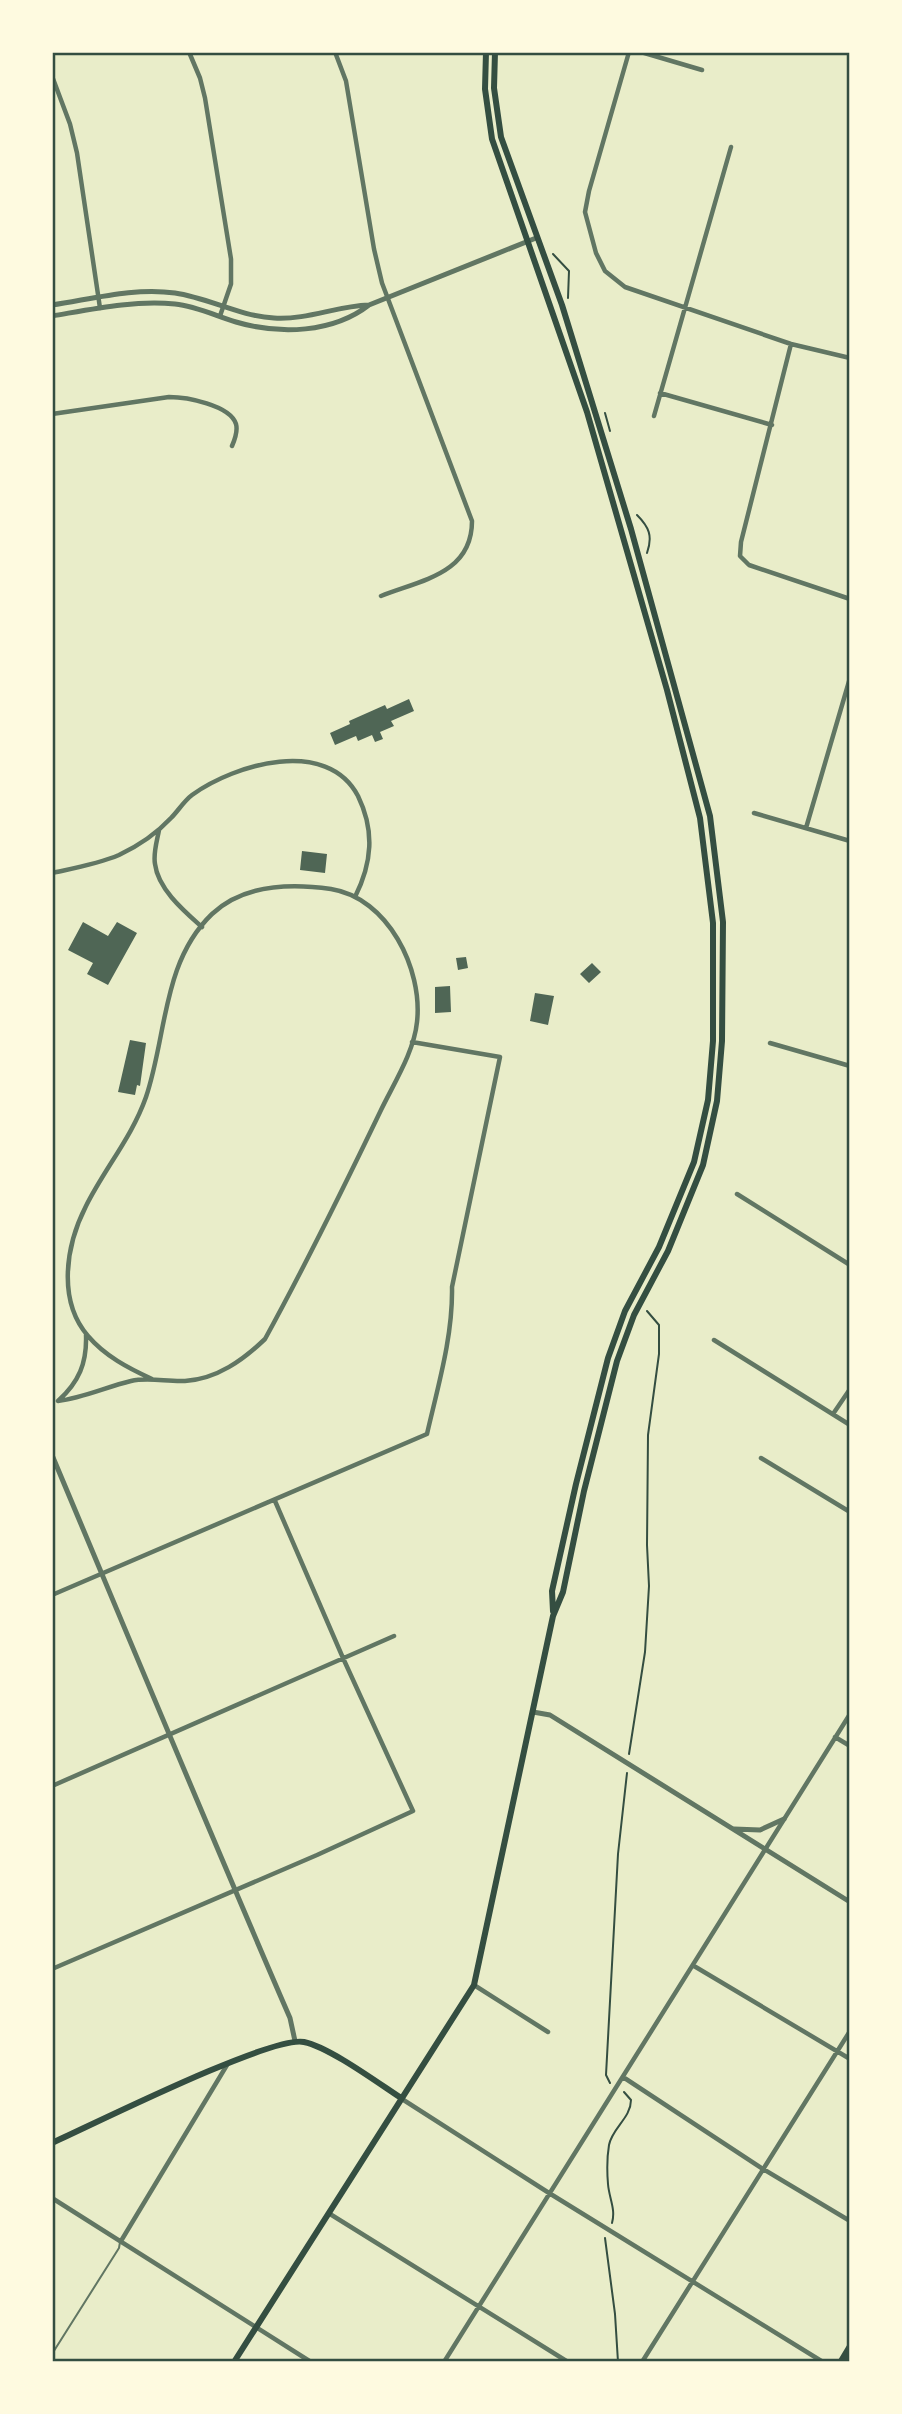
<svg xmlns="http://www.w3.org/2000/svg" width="902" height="2414" font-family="'Archivo Narrow',sans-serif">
<rect width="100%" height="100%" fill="#e9edc9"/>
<path fill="#4f6655" d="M 409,699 L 414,711 L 391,721 L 394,726 L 380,732 L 383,739 L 375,742 L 372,735 L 358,741 L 356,736 L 335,745 L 330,733 L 350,724 L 349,721 L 385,705 L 387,709 Z
M 302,851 L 327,854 L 325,873 L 300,870 Z
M 83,922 L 108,936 L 117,922 L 137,933 L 108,985 L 87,974 L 93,963 L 68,950 Z
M 466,957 L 468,968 L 458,970 L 456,958 Z
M 592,963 L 601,972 L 589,983 L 580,974 Z
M 450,986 L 451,1012 L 435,1013 L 435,987 Z
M 535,993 L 554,996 L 548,1025 L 530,1021 Z
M 130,1040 L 146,1043 L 140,1086 L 137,1085 L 135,1095 L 118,1092 Z"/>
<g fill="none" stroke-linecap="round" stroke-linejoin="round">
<path stroke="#344e41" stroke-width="2" d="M 553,254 L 569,271 L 568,298
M 605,413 L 610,431
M 637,515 C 649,527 653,536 647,553
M 629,1754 L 645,1652 L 649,1586 L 647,1545 L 648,1435 L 659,1354 L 659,1325 L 647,1311
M 610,2083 L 606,2075 L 618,1854 L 627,1773
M 612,2223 C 616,2209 609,2198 608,2184 C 607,2172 607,2157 609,2145 C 612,2128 631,2118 631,2100 L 624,2092
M 605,2238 L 615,2314 L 618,2362"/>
<path stroke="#617663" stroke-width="2" d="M 52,2354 L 119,2248 L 120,2242"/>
<path stroke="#617663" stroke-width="4.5" d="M 189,52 L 200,78 L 205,98 L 231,259 L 231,284 L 220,316
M 335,52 L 346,81 L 374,249 L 382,283 L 472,521 C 472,574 421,580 381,596
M 629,52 L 589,191 L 585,212 L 596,253 L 605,271 L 625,287 L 791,344 L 850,358
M 641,52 L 702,70
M 52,76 L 70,124 L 77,153 L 100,308
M 791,344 L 741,542 L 740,556 L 749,565 L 850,599
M 660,393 L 772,425
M 52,414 L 169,397 C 186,397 230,405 236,424 C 238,431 235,439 232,446
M 654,416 L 731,147
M 754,813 L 850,841
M 806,828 L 850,678
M 159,830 C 157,841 153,853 155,864 C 158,889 184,911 202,927
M 52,873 C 75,868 98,864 119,855 C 138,846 157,833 171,818 C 178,811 184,801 192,795 C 235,764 327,737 358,796 C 375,831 372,863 355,897
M 770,1043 L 850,1066
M 737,1194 L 850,1265
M 86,1335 C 87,1363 79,1382 58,1401 C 83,1398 106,1387 131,1381 C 149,1377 167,1382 185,1381 C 217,1379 243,1360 265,1339 C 306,1264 344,1187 381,1110 C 394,1083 414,1052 417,1022 C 423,969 388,898 331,889 C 290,883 244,884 212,914 C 162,962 167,1035 146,1097 C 132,1137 105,1168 86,1206 C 66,1245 57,1300 88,1336 C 105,1356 128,1368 152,1379
M 714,1340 L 850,1425
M 833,1414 L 850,1389
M 761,1458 L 850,1512
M 52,1595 L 427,1434 C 438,1386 453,1336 452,1287 L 500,1057 L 412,1042
M 835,1737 L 850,1746
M 52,1786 L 394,1636
M 694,1966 L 850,2059
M 52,1969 L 317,1855 L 413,1811 L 343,1658 L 275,1501
M 474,1985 L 548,2032
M 623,2077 L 763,2169 L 850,2221
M 402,2099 L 549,2193 L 823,2362
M 52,2198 L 311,2362
M 330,2214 L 568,2362
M 121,2241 L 227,2065
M 444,2362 L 850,1714
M 642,2362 L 850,2031"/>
<path stroke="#617663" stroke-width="5" d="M 52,305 C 92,299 135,287 175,293 C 209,298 239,316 274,318 C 308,320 336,306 369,305
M 52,316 C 93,309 134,300 175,304 C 196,306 216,316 236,322 C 280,335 333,333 369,305 L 536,238
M 52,1455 C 131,1643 209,1831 290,2018 L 295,2041
M 533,1712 L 550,1715 L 850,1902
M 734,1829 L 760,1830 L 784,1819"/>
<path stroke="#344e41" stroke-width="6" d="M 486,52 L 485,89 L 492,139 L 587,412 L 667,690 L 700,818 L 713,923 L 713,1041 L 708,1100 L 694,1162 L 659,1247 L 625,1311 L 608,1358 L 576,1484 L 552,1591 L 553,1611
M 52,2143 C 94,2124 272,2035 304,2042 C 329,2047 378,2083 401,2098
M 234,2362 L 474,1985 L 553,1616 L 563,1592 L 584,1491 L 617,1361 L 634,1315 L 668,1251 L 703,1165 L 717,1101 L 722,1041 L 723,922 L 710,816 L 631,529 L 562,305 L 501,137 L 494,88 L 495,52"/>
<path stroke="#344e41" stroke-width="7" d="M 841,2362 L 850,2347"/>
</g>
<rect width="902" height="2414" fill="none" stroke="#fefae0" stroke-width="108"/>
<rect x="54" y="54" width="794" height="2306" fill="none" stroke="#344e41" stroke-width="2.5"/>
</svg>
